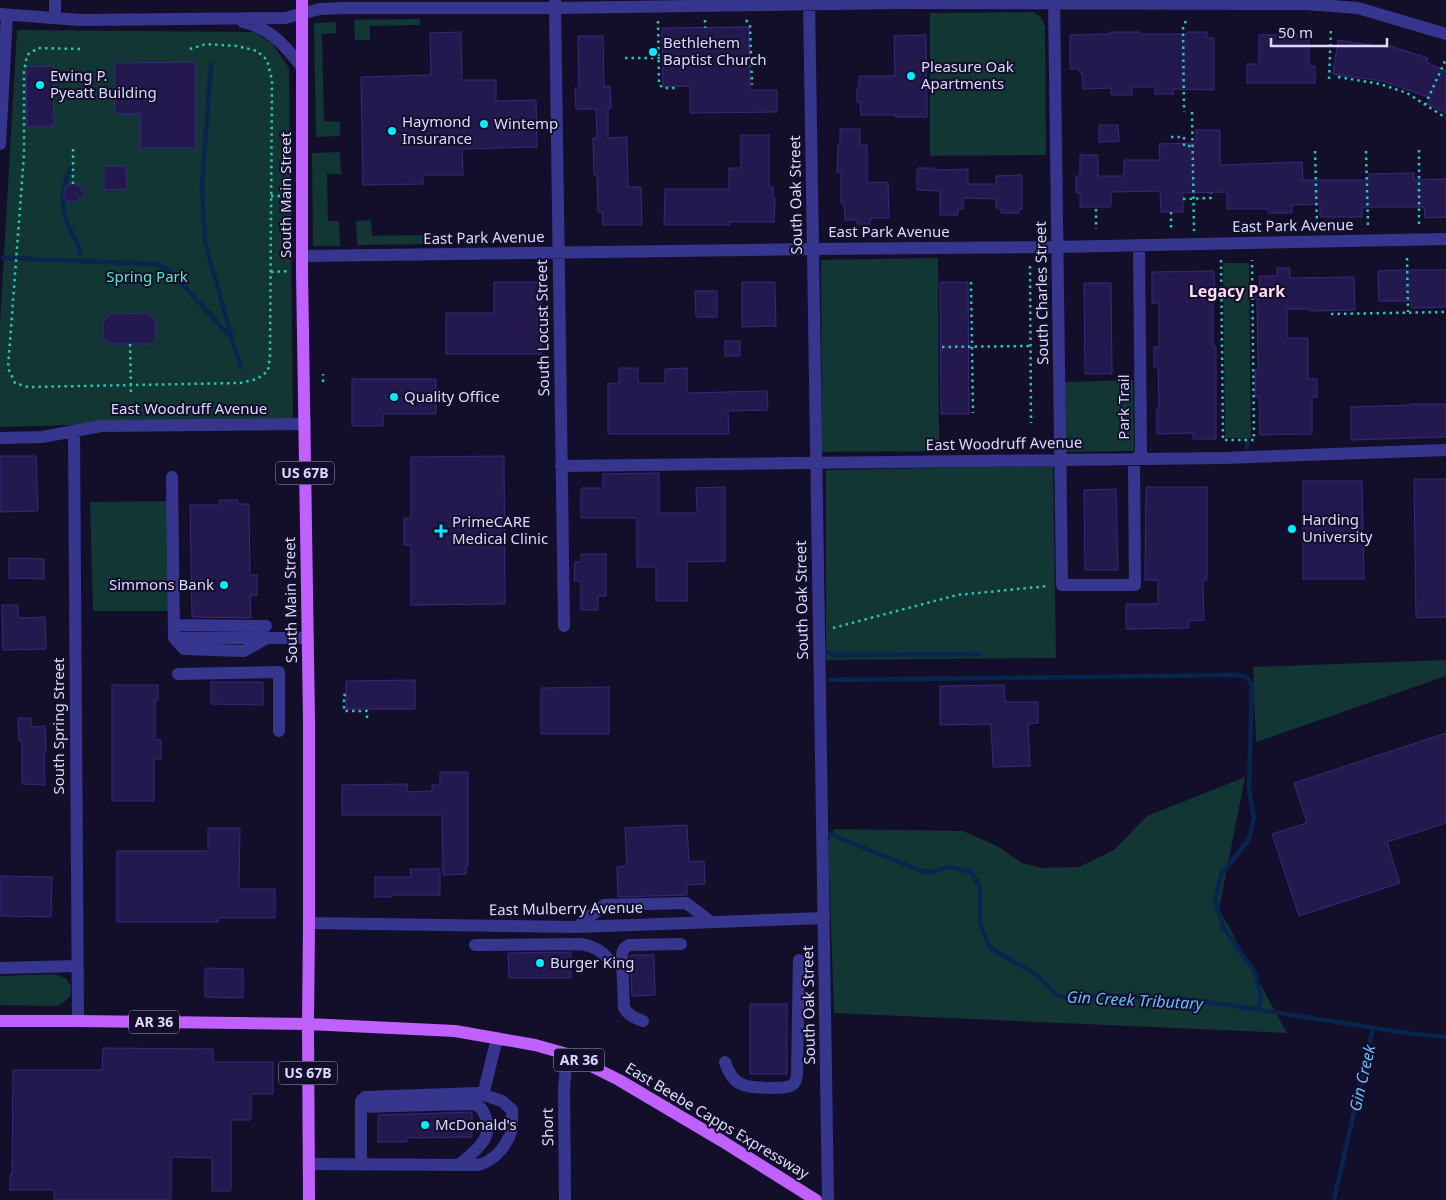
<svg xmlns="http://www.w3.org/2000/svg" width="1446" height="1200" font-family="'Noto Sans',sans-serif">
<rect width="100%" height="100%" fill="#130f2b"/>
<path fill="#113634" d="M 1033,12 L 1041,17 L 1045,27 L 1046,155 L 930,156 L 930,13 Z
M 420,19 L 420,25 L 370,26 L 370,40 L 355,40 L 354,20 Z
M 336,22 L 336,33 L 322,34 L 324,121 L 340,122 L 340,136 L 316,137 L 314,23 Z
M 17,30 L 253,32 L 272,43 L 289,68 L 293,419 L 2,427 L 0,426 L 0,324 Z
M 340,152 L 341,174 L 327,174 L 328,221 L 339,221 L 340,246 L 313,246 L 312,153 Z
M 371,220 L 372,236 L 425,235 L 425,244 L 357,245 L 356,221 Z
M 938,258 L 939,451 L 822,452 L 821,260 Z
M 1223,263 L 1249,263 L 1251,438 L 1225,438 Z
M 1133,380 L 1134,451 L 1066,452 L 1065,382 Z
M 1053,466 L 1056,658 L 826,660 L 826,470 Z
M 169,501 L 170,611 L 93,611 L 90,502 Z
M 1446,660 L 1446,676 L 1256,742 L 1253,667 Z
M 1245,777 L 1219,909 L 1287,1033 L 834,1013 L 828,842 L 834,829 L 963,831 L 997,846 L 1022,863 L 1042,868 L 1079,867 L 1114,850 L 1147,816 Z
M 54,974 L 66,978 L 71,986 L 70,996 L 63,1003 L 57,1006 L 0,1005 L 0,976 Z"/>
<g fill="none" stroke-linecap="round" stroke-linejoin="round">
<path stroke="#082550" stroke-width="4.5" d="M 211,64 L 202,186 L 205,242 L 234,346 L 241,367
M 70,169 C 61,189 60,209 70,229 C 74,237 80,245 80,254
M 3,258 L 155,264 L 163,267 L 171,272 L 229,335
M 1247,441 L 1247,448
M 826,651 L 833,655 L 845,655 L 979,654
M 830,680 L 1236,675 L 1247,677 L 1252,686 L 1249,790 L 1254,818 L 1249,839 L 1222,873 L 1215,899 L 1223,927 L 1255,973 L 1261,997 L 1258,1010
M 830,834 L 921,871 L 931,872 L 949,867 L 971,872 L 980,887 L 980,924 L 990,948 L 1034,973 L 1058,996 L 1073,998 L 1100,995 L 1176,999 L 1229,1005 L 1413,1034 L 1446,1037
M 1334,1200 L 1373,1028"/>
</g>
<path fill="#23194e" stroke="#38297b" d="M 749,27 L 750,90 L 777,90 L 777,112 L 690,113 L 690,86 L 663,87 L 662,28 Z
M 461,32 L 462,80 L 496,80 L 496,101 L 536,100 L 537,147 L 462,149 L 463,175 L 423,175 L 423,184 L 363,185 L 361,77 L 431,75 L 430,33 Z
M 1110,32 L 1140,32 L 1140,34 L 1187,34 L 1187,32 L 1207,32 L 1207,38 L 1214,38 L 1214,90 L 1173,89 L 1173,94 L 1155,94 L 1155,87 L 1132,87 L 1132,95 L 1111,95 L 1111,88 L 1083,89 L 1082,73 L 1080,73 L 1079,69 L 1070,69 L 1070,35 L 1110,34 Z
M 926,35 L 927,117 L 895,117 L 895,115 L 861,115 L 860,102 L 857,102 L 857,88 L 859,88 L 859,76 L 895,76 L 894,36 Z
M 1259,35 L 1309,35 L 1309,66 L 1315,66 L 1315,83 L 1247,83 L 1247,64 L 1259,64 Z
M 578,36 L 603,36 L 604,87 L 610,86 L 611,108 L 608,108 L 608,138 L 627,137 L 628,187 L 641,187 L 642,225 L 603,225 L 602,212 L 598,212 L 597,175 L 594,175 L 593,138 L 597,138 L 596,109 L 576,109 L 575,88 L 579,88 Z
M 1338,40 L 1390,48 L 1390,46 L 1428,58 L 1426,62 L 1446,71 L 1446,113 L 1428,104 L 1431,98 L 1382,81 L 1333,74 Z
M 196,62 L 196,148 L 140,148 L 140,114 L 115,114 L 115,63 Z
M 53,66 L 54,126 L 27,127 L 26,67 Z
M 1099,125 L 1118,125 L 1119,141 L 1099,142 Z
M 840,129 L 860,129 L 860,145 L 867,145 L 867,183 L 888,182 L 889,218 L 871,218 L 870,224 L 857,224 L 857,220 L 845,220 L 844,204 L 841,203 L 841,172 L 837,172 L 838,145 L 840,145 Z
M 1196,130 L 1220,130 L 1220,165 L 1302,162 L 1303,180 L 1369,180 L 1369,174 L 1414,173 L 1414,180 L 1446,179 L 1446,217 L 1425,218 L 1424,207 L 1362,207 L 1362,217 L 1320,217 L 1320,204 L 1292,205 L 1292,213 L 1268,213 L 1268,209 L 1227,209 L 1227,192 L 1183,193 L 1183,212 L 1161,212 L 1160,191 L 1111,192 L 1111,207 L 1080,207 L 1080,193 L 1076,193 L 1076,176 L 1080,176 L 1080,155 L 1098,155 L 1098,176 L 1124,176 L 1124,160 L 1160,160 L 1159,144 L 1196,143 Z
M 741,135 L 769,135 L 769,187 L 773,187 L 773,198 L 775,198 L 774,222 L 729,222 L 729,225 L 664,225 L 665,189 L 729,189 L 729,168 L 741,168 Z
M 104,166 L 126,166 L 127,189 L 104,190 Z
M 917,168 L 934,168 L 934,170 L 968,169 L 968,184 L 996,184 L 996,176 L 1022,175 L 1022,209 L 1019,209 L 1019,213 L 1001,213 L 1001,208 L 996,208 L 996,199 L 963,198 L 963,209 L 958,209 L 958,215 L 940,215 L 940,191 L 917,190 Z
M 68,184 L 77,184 L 85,193 L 77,201 L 69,202 L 64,196 L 64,190 Z
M 1277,268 L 1290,268 L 1290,278 L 1354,277 L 1355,310 L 1310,311 L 1310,309 L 1287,309 L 1287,338 L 1308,338 L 1308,379 L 1317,379 L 1317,397 L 1312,397 L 1312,434 L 1260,435 L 1259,397 L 1255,397 L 1255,370 L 1258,370 L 1257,298 L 1254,299 L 1253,287 L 1260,287 L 1259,276 L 1277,276 Z
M 1402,270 L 1446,270 L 1446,307 L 1412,308 L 1411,301 L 1379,301 L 1378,271 Z
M 1214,271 L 1215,302 L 1213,302 L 1213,346 L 1216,346 L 1216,439 L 1193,439 L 1193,433 L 1157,434 L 1157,408 L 1159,408 L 1158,367 L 1154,367 L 1154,347 L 1159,347 L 1159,303 L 1152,303 L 1152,272 Z
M 494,282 L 542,282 L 542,354 L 446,354 L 446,313 L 494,313 Z
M 742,282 L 775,282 L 776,326 L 742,327 Z
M 940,282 L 968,282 L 969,414 L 941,414 Z
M 1084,283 L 1111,283 L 1112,374 L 1085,374 Z
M 695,291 L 717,291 L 717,317 L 696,317 Z
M 148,313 L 156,321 L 156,337 L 150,344 L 111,344 L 103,338 L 103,322 L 110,314 Z
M 725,341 L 740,341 L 740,356 L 725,356 Z
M 619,368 L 638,368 L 638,383 L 665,383 L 665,369 L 687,368 L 687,393 L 767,391 L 768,410 L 728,411 L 729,434 L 608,434 L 608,383 L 619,384 Z
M 352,379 L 436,379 L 436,414 L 383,414 L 383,426 L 352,426 Z
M 1411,404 L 1446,404 L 1446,437 L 1351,440 L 1351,407 L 1411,405 Z
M 0,456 L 36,456 L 38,511 L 0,512 Z
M 504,456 L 505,604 L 411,605 L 411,545 L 404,545 L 404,518 L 411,518 L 411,457 Z
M 659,473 L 659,513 L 697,513 L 696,488 L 725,487 L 725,561 L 687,562 L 687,601 L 656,601 L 656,567 L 637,567 L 637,518 L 581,518 L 581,488 L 603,488 L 603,474 Z
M 1414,479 L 1446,479 L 1446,617 L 1416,618 Z
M 1303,481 L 1362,481 L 1364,579 L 1303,579 Z
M 1146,487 L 1207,487 L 1207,580 L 1203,580 L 1204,620 L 1189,621 L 1189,628 L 1126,629 L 1126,604 L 1158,604 L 1158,580 L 1145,580 Z
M 1116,489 L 1118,570 L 1085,570 L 1084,490 Z
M 219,500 L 238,500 L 238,504 L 249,504 L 250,575 L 257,575 L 257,595 L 250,595 L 251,618 L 192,617 L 190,505 L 219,505 Z
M 581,554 L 606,554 L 606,596 L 598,596 L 598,610 L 581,610 L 581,581 L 574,581 L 575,562 L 581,562 Z
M 9,558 L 44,559 L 44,579 L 9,578 Z
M 2,605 L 18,605 L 18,618 L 45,617 L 46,649 L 3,650 Z
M 415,680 L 415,709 L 346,709 L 346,681 Z
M 211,682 L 263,682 L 263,705 L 211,704 Z
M 112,685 L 158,685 L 158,700 L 155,700 L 155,739 L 161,740 L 161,759 L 154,759 L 154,801 L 112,801 Z
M 1004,685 L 1005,702 L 1038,702 L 1038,723 L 1028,724 L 1030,766 L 993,767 L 991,724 L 940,725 L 940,686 Z
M 609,687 L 609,734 L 541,734 L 541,688 Z
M 18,718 L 31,718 L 31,727 L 45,726 L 46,752 L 44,752 L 45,785 L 22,784 L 22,741 L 19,741 Z
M 1446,733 L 1446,823 L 1387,842 L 1400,883 L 1299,916 L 1272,834 L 1307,823 L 1294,783 Z
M 440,772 L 468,772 L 468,866 L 466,866 L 466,874 L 443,875 L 442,815 L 342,815 L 342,785 L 407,784 L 407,792 L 432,791 L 432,785 L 440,785 Z
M 687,825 L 689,862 L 704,861 L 705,884 L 687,885 L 687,895 L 618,897 L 617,867 L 627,866 L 625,828 Z
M 208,828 L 240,828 L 239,889 L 275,889 L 275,918 L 218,918 L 218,922 L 117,922 L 117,851 L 208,851 Z
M 410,869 L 440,869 L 440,895 L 391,895 L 391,897 L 375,897 L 375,877 L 411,877 Z
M 0,876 L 52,877 L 51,917 L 0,916 Z
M 571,952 L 571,978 L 509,978 L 508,953 Z
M 630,955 L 654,955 L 655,995 L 632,996 Z
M 205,968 L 243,969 L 243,998 L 205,997 Z
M 750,1004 L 787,1004 L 787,1074 L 750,1074 Z
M 103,1048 L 213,1049 L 213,1062 L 273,1062 L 273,1094 L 251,1094 L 251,1120 L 231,1120 L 231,1191 L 212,1191 L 212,1158 L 171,1157 L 171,1200 L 54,1200 L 54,1190 L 10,1190 L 10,1175 L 12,1175 L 13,1070 L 102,1070 Z
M 472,1112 L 472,1137 L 406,1138 L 407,1142 L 378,1142 L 378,1115 Z"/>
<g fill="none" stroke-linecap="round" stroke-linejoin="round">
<path stroke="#26c6b8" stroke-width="2.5" stroke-dasharray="2.5 4" stroke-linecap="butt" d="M 705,20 L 705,28
M 746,20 L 750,25 L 752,85
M 658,21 L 659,85 L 664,88 L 677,88
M 1185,21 L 1187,27
M 1183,27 L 1184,112
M 80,49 L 38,48 L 27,55 L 24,72 L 24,154 L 8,368 L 15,383 L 28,387 L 240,383 L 257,379 L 268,371 L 270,356 L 272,80 L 267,60 L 257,51 L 237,46 L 206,44 L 190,49
M 625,58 L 662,58
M 1338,77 L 1380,84 L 1407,93 L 1446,118
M 1329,79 L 1331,28
M 1425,105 L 1446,59
M 1192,112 L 1194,231
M 1171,137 L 1184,137 L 1184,146 L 1192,146
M 1419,150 L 1419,225
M 1315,151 L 1317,225
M 1366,151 L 1368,226
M 73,184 L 73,146
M 271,196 L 290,196
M 1183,199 L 1211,198 L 1211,193
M 1096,209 L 1096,229
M 1171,212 L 1171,230
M 1407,258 L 1408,312
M 1221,260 L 1223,440 L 1254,440 L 1252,260
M 1030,266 L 1031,423
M 271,272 L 289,271
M 971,282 L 973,413
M 1331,314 L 1446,312
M 130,344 L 131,394
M 942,347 L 1030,346
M 323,382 L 323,374
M 833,628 L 957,595 L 1048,586
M 346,695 L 344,695 L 344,711 L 367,711 L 367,719"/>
<path stroke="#37368e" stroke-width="12" d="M 809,0 L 828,1200
M 1054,0 L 1062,585 L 1135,585 L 1134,465 L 1141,452 L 1139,245
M 555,1 L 564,626
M 0,14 L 80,20 L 285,18 L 320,9 L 345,8 L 555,8 L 900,3 L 1305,4 L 1358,8 L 1446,34
M 55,18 L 55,0
M 243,22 C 272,29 284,45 302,67
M 0,144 L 7,15
M 302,256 L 813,249 L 1057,247 L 1446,239
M 74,431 L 78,1021
M 0,438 L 42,437 L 101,426 L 305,424
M 561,466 L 1224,458 L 1446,450
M 172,477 L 174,638 L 308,638
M 174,625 L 266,626
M 174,638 L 184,649 L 244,651 L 265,639
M 178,674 L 279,672 L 279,731
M 309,923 L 577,927 L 824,918
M 577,927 L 604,905 L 686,903 L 711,922
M 475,945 L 580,944 C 594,946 603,951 611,963
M 0,968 L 77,966
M 643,1021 C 635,1018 629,1016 624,1008 L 622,959 C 622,952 622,949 629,945 L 681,944
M 725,1062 C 728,1071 732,1080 741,1084 C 748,1088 785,1090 792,1085 C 796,1083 796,1079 797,1075 L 799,960
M 483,1095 L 497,1038
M 361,1107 L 464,1104 C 468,1104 473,1104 476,1105 C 487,1109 490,1131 484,1140 C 477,1151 468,1157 459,1165
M 309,1164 L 478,1165 C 493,1161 504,1149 510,1135 C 513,1128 512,1118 512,1110 L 502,1101 L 478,1093 L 365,1097 L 361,1101 L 361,1165
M 565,1200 L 564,1089 L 567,1054"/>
<path stroke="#c060ff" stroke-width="12" d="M 302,0 L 302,271 L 309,720 L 309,923 L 308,1024 L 309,1200
M 0,1021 L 78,1021 L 308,1024 L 455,1031 L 535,1045 L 567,1054 L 619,1080 L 722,1141 L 816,1200"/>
</g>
<g fill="#05ecff" stroke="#130f2b" stroke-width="2">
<circle cx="653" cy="52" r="5"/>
<circle cx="911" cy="76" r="5"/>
<circle cx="40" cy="85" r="5"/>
<circle cx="484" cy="124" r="5"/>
<circle cx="392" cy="131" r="5"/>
<circle cx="394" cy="397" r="5"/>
<circle cx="1292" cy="529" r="5"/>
<path d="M438.5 523.5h5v5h5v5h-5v5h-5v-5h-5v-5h5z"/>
<circle cx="224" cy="585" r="5"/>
<circle cx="540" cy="963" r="5"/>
<circle cx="425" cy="1125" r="5"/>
</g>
<g text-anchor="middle" stroke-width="4" stroke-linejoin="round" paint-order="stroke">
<g fill="#130f2b" stroke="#a09cbf" stroke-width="1">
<rect x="276" y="461.5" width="58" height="23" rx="4"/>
<rect x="129" y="1010.5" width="50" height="23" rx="4"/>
<rect x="554" y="1048.5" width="50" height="23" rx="4"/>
<rect x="279" y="1061.5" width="58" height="23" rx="4"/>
</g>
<g font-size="14" font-weight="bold" fill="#dcd9ff">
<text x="305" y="478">US 67B</text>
<text x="154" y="1027">AR 36</text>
<text x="579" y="1065">AR 36</text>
<text x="308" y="1078">US 67B</text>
</g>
<g font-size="15" fill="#dcd9ff" stroke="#130f2b" text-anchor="start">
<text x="663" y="48">Bethlehem<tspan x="663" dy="17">Baptist Church</tspan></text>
<text x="921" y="72">Pleasure Oak<tspan x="921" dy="17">Apartments</tspan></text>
<text x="50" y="81">Ewing P.<tspan x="50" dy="17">Pyeatt Building</tspan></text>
<text x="402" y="127">Haymond<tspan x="402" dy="17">Insurance</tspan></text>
<text x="494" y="129">Wintemp</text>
<text x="404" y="402">Quality Office</text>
<text x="1302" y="525">Harding<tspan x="1302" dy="17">University</tspan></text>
<text x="452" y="527">PrimeCARE<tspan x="452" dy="17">Medical Clinic</tspan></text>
<text x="214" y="590" text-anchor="end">Simmons Bank</text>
<text x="550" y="968">Burger King</text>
<text x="435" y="1130">McDonald's</text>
</g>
<g font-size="15" fill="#dcd9ff" stroke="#130f2b">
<text transform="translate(286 195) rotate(-90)" y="5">South Main Street</text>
<text transform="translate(796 195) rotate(-91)" y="5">South Oak Street</text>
<text transform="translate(1293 226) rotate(-1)" y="5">East Park Avenue</text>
<text x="889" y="237">East Park Avenue</text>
<text transform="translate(484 238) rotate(-1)" y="5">East Park Avenue</text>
<text transform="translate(1042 293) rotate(-91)" y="5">South Charles Street</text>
<text transform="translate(543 328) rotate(-91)" y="5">South Locust Street</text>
<text transform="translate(1124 407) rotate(-90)" y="5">Park Trail</text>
<text x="189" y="414">East Woodruff Avenue</text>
<text transform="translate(1004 444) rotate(-1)" y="5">East Woodruff Avenue</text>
<text transform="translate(291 600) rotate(-91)" y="5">South Main Street</text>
<text transform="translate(802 600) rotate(-91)" y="5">South Oak Street</text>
<text transform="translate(59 726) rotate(-90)" y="5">South Spring Street</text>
<text transform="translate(566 909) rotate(-1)" y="5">East Mulberry Avenue</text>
<text transform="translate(809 1005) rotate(-91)" y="5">South Oak Street</text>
<text transform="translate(717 1121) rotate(31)" y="5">East Beebe Capps Expressway</text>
<text transform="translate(548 1127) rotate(-91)" y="5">Short</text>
</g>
<g font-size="15" fill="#5aeac2" stroke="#130f2b">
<text x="147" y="282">Spring Park</text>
</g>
<g font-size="16" font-weight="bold" fill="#ffdbf3" stroke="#130f2b">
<text x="1237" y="297">Legacy Park</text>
</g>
<g font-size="16" font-style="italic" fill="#67bcff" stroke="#130f2b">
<text transform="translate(1135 1000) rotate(3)" y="6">Gin Creek Tributary</text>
<text transform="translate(1362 1078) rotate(-77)" y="6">Gin Creek</text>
</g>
</g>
<path d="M1271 38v8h116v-8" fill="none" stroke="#dcd9ff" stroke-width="2.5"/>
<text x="1278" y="38" font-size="15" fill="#dcd9ff" stroke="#130f2b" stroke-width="4" paint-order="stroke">50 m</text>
</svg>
